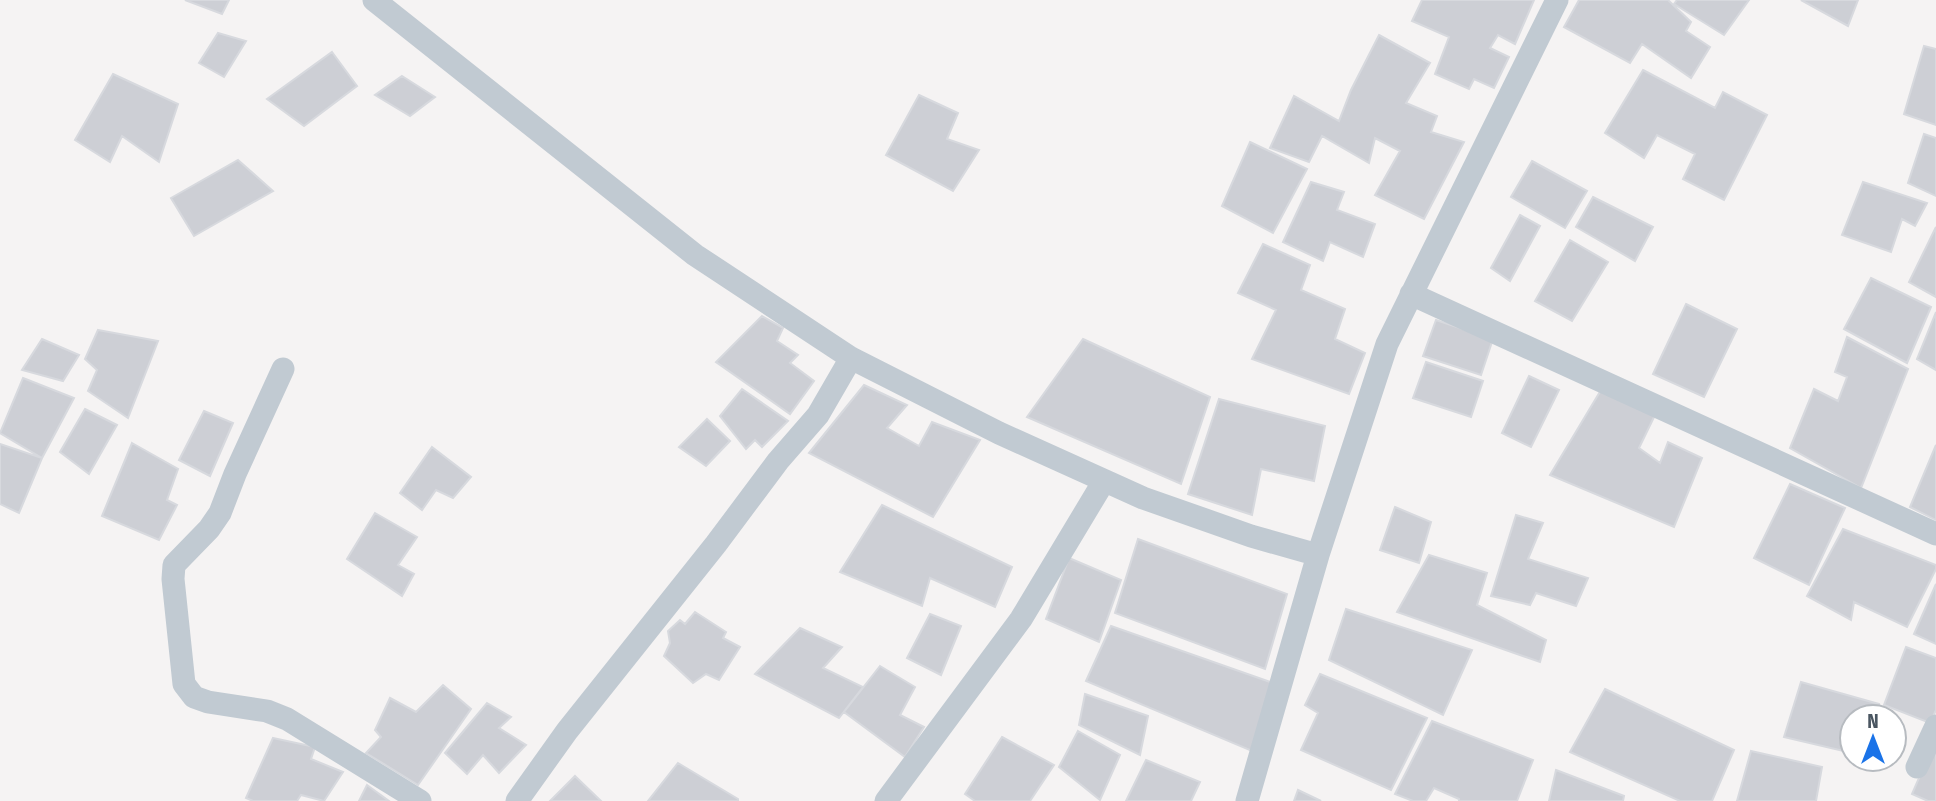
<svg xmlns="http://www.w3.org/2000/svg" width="1936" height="801" font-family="'Fira Sans Condensed',sans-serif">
<rect width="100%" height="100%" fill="#f5f3f3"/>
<path fill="#cdcfd5" stroke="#d7d9de" stroke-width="2" d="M 185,0 L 229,0 L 222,14 Z
M 1422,0 L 1534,0 L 1515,44 L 1498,35 L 1490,48 L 1509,57 L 1494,88 L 1474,79 L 1469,89 L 1435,74 L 1449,37 L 1412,21 Z
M 1579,0 L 1668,0 L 1691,22 L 1686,31 L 1710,47 L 1691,78 L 1642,44 L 1630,63 L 1564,27 Z
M 1677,0 L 1749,0 L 1724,35 L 1674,4 Z
M 1801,0 L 1858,0 L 1848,26 Z
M 218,33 L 246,41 L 224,77 L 199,63 Z
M 1379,35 L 1430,63 L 1406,103 L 1437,116 L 1431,132 L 1464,142 L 1424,219 L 1375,195 L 1400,151 L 1375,138 L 1369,163 L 1322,136 L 1309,162 L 1270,148 L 1294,96 L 1339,121 L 1351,90 Z
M 1924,46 L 1936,49 L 1936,125 L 1904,114 Z
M 332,52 L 357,86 L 304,126 L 267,99 Z
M 1643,70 L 1715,108 L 1723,92 L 1767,115 L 1724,200 L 1683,179 L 1695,154 L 1657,135 L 1644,158 L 1605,133 Z
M 113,74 L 178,104 L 159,162 L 122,136 L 110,162 L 75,140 Z
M 402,76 L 435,97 L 410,116 L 375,95 Z
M 919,95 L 958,113 L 947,139 L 979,150 L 953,191 L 886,155 Z
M 1924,134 L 1936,138 L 1936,196 L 1908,183 Z
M 1250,142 L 1307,169 L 1273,233 L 1222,206 Z
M 238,160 L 273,191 L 194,236 L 171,198 Z
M 1532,161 L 1587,191 L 1565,228 L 1511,197 Z
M 1311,182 L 1344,192 L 1337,210 L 1375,224 L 1363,257 L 1330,242 L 1323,261 L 1283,242 Z
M 1863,182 L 1927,203 L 1915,226 L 1902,219 L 1891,252 L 1842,235 Z
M 1593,197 L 1653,227 L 1635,261 L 1576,227 Z
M 1520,215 L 1540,226 L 1510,281 L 1491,268 Z
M 1936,227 L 1936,297 L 1909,282 Z
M 1570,240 L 1608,262 L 1572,321 L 1535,301 Z
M 1263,244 L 1310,265 L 1301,290 L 1345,309 L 1335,339 L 1365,353 L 1349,394 L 1252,359 L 1276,310 L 1238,293 Z
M 1871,278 L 1931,307 L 1907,363 L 1844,329 Z
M 1686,304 L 1737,329 L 1704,397 L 1653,374 Z
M 1936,312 L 1936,370 L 1917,359 Z
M 762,316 L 783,328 L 777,341 L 798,355 L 790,363 L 814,381 L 790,414 L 716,362 Z
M 1436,320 L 1493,339 L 1481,375 L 1423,356 Z
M 98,330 L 158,341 L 128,418 L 88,391 L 97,370 L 85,359 Z
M 1847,337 L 1908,369 L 1861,488 L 1790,448 L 1814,389 L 1838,401 L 1847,377 L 1835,372 Z
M 42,339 L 79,355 L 63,381 L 22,370 Z
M 1083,339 L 1210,397 L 1181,484 L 1027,417 Z
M 1426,362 L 1483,381 L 1471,417 L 1413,398 Z
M 1529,376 L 1559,390 L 1531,447 L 1502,433 Z
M 23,378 L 74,398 L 42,458 L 0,433 Z
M 864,385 L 907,405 L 887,428 L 919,446 L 932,422 L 980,440 L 933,517 L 809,453 Z
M 742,389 L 788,421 L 762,447 L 755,440 L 746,449 L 720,416 Z
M 1601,390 L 1656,413 L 1639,448 L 1660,463 L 1668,442 L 1702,458 L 1674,527 L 1550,475 Z
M 1219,399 L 1325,426 L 1314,481 L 1261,469 L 1252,515 L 1188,494 Z
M 85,409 L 117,425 L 89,474 L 60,452 Z
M 204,411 L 233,423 L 210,476 L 179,460 Z
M 707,419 L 730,441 L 706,466 L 679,447 Z
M 132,443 L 178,469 L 167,500 L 177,505 L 159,540 L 102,516 Z
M 0,444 L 42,458 L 19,513 L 0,504 Z
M 1936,445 L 1936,520 L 1910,507 Z
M 432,447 L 471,477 L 453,498 L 436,490 L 422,510 L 400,493 Z
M 1790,484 L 1845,508 L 1809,585 L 1754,558 Z
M 882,505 L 1012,567 L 995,607 L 930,578 L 922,606 L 840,572 Z
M 1395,507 L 1431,522 L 1419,563 L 1380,550 Z
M 375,513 L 417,537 L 398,565 L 414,574 L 402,596 L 347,559 Z
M 1516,515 L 1543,523 L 1528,559 L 1588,578 L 1576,606 L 1536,593 L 1530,605 L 1491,596 Z
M 1843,529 L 1936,565 L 1936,569 L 1907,627 L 1854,602 L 1851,620 L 1807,596 Z
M 1138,539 L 1287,594 L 1265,669 L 1115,613 Z
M 1429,555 L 1487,573 L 1477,605 L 1546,640 L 1540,662 L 1397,612 Z
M 1069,558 L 1121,580 L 1099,642 L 1046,619 Z
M 1936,584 L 1936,644 L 1914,634 Z
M 1346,609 L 1472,650 L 1443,715 L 1329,660 Z
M 695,612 L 726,632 L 723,638 L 740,647 L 719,680 L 706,674 L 693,683 L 664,656 L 670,643 L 668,631 L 680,620 L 685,624 Z
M 930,614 L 961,626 L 941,675 L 907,658 Z
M 1111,626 L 1273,683 L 1252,751 L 1086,681 Z
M 800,628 L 842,647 L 823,668 L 863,687 L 839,718 L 755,674 Z
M 1906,647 L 1936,658 L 1936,710 L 1930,723 L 1884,705 Z
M 880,666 L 915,687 L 900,715 L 924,727 L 905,757 L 844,712 Z
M 1320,674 L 1427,718 L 1391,790 L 1301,750 L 1318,713 L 1305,705 Z
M 1801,682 L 1879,704 L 1877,717 L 1852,717 L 1852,753 L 1784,737 Z
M 443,685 L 471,709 L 418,785 L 366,753 L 381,737 L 375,730 L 390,698 L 416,712 Z
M 1605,689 L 1734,750 L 1712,801 L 1680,801 L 1570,752 Z
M 1085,694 L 1148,716 L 1140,755 L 1079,725 Z
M 487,703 L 511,717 L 499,728 L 526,745 L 499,773 L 483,755 L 467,774 L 445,753 Z
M 1432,721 L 1533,760 L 1517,801 L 1459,801 L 1459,799 L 1434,788 L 1426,801 L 1413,801 L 1395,794 Z
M 1078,731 L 1120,755 L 1100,800 L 1059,767 Z
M 1002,737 L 1054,765 L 1030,801 L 975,801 L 965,794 Z
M 273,738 L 315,747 L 311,759 L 343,772 L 324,801 L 301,795 L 297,801 L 253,801 L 246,798 Z
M 1936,739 L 1936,801 L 1928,801 L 1912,794 Z
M 1751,751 L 1822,767 L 1816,801 L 1737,801 Z
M 1146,760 L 1200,782 L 1191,801 L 1126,801 Z
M 678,763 L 738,799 L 738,801 L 648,801 Z
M 1556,770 L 1624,796 L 1623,801 L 1549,801 Z
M 575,776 L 601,801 L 550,801 Z
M 367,785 L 389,801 L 359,801 Z
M 1298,790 L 1321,801 L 1294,801 Z"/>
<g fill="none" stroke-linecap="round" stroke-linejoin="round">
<path stroke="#c1cad2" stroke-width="23" d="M 374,0 L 695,255 L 851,358 L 999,433 L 1143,498 L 1251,536 L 1318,555
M 1411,294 L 1936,534
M 283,369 L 235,474 L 220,513 L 209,529 L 174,565 L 173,579 L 184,684 L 194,697 L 208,702 L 267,711 L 287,719 L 420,801
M 1917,767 L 1936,726
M 517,801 L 567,731 L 716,544 L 778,461 L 818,415 L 851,358
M 886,801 L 1021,619 L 1104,481
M 1247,801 L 1318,555 L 1387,344 L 1557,0"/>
</g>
<g transform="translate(1873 738)"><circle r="33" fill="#ffffff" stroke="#b7bbc0" stroke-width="2"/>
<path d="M0-5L12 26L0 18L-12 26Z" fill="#1a73e8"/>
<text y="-10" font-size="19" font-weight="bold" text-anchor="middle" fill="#4a5661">N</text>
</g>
</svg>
